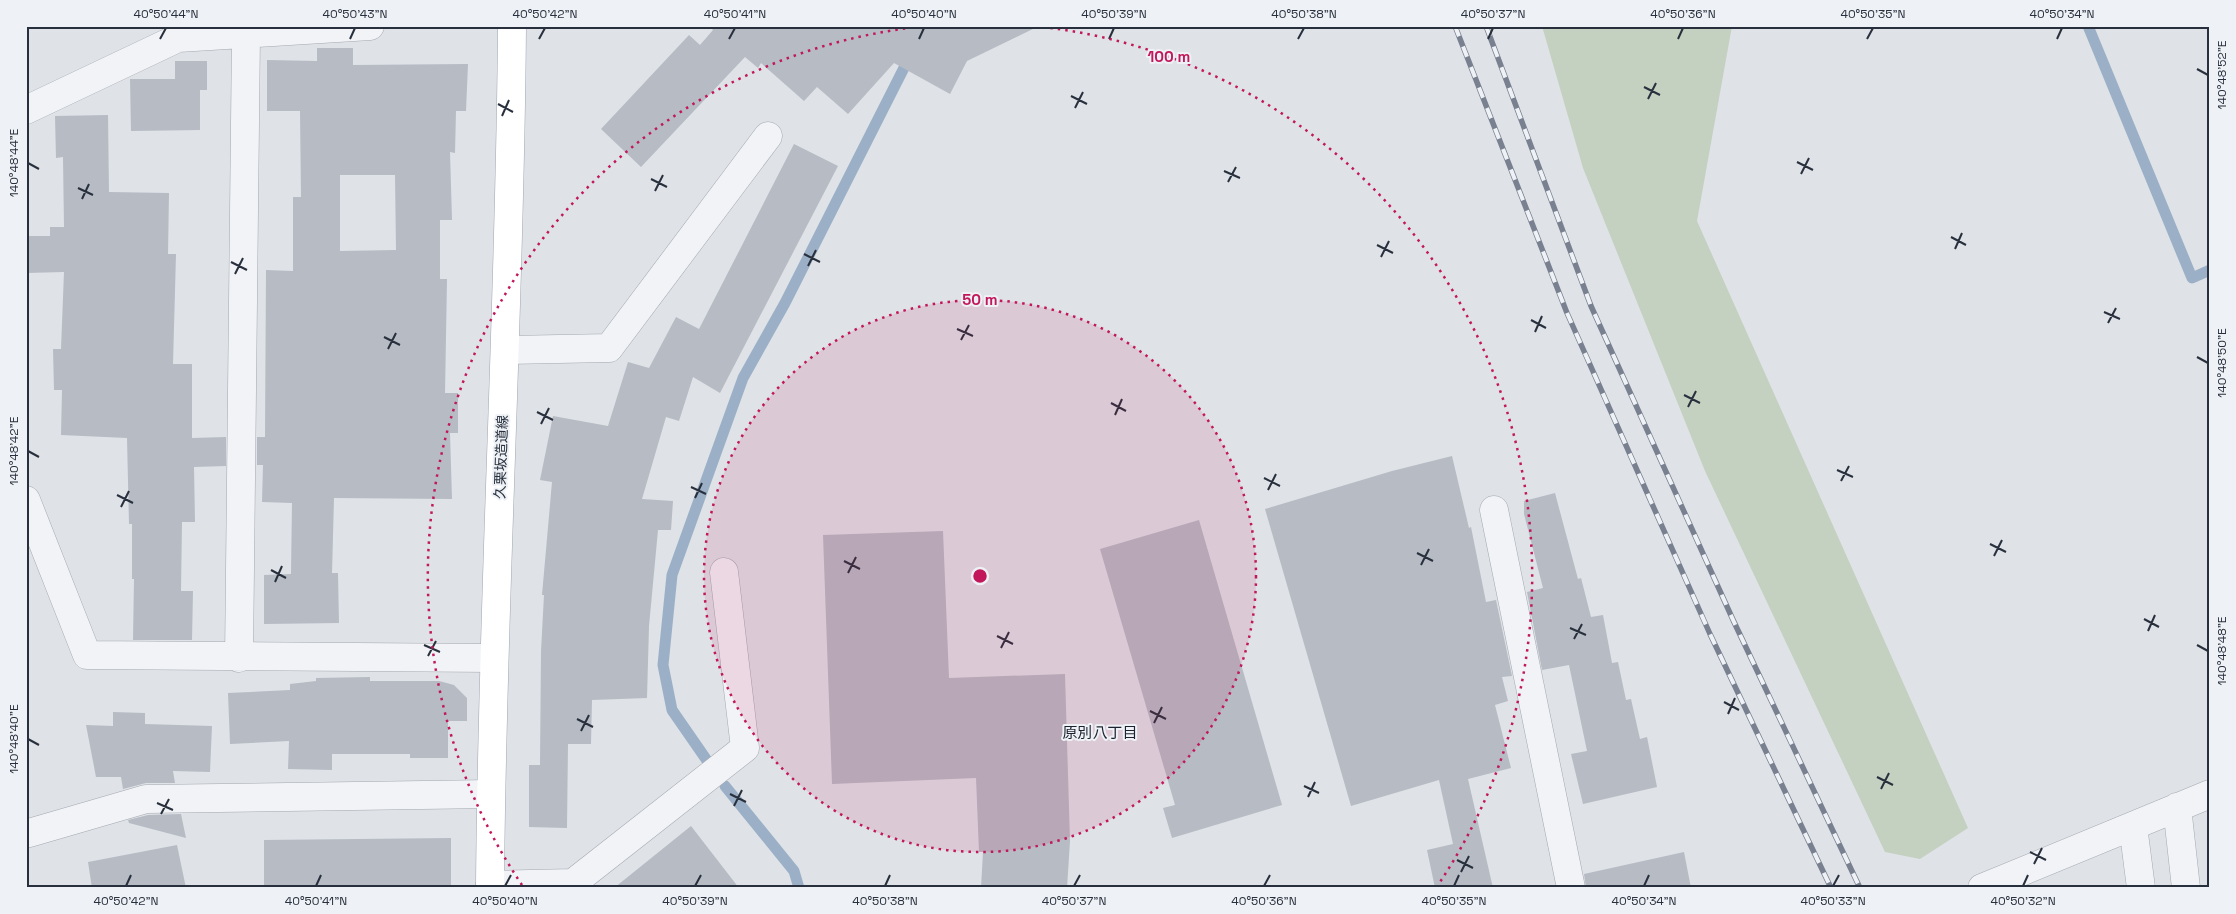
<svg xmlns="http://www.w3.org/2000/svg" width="2236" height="914" font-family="'Space Grotesk','Noto Sans JP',sans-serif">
<rect width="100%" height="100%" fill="#dfe2e7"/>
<path fill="#c4d1c0" d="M 1542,26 L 1732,26 L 1697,221 L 1968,828 L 1920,859 L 1885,852 L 1705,471 L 1583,168 Z"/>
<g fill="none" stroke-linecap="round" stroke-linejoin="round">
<path stroke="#9bb0c6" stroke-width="11" d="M 2088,26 L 2192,278 L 2210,270
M 708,762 L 672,710 L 663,665 L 672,575 L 743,378 L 785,303 L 910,56
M 725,786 L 794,871 L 799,888"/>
</g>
<path fill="#b6bbc4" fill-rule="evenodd" d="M 709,26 L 1039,26 L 967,61 L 950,94 L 894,63 L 848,114 L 817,87 L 804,101 L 761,63 L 758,68 L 745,57 L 641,167 L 601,129 L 689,35 L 700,45 L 713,30 Z
M 317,48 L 353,48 L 353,65 L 468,64 L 466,111 L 456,111 L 455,153 L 450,152 L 452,220 L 440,220 L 440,279 L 447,279 L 445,393 L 458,393 L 458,433 L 450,433 L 452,499 L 334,498 L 332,573 L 338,573 L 339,623 L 264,624 L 264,575 L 291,574 L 292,503 L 262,502 L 263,465 L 257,465 L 257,437 L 265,437 L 266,270 L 293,271 L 293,197 L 301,197 L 300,111 L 267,111 L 267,60 L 317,61 ZM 340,175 L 395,175 L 396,250 L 340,251 Z
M 175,61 L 207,61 L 207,90 L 200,90 L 200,130 L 131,131 L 130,79 L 175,79 Z
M 108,115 L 109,192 L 169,193 L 168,254 L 176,254 L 173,364 L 192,364 L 192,438 L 226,437 L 226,466 L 194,467 L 195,522 L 182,522 L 181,591 L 193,591 L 192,640 L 133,640 L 134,579 L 132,579 L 132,524 L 129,524 L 127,438 L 61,435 L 62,390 L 54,390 L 53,349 L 61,349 L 64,272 L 26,273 L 26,236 L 50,236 L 50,227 L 64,227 L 63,157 L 56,158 L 55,116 Z
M 794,144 L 838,166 L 720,393 L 693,377 L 679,421 L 666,417 L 642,499 L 673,501 L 671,530 L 658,530 L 649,626 L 647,698 L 592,700 L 591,744 L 568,744 L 567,828 L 529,827 L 529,765 L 540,765 L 541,651 L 544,595 L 542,595 L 552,482 L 540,480 L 553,416 L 608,426 L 628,362 L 649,368 L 676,317 L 699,329 Z
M 1452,456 L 1469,528 L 1471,527 L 1486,602 L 1496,600 L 1512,676 L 1502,677 L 1508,701 L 1495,705 L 1511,768 L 1468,779 L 1493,888 L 1435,888 L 1427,850 L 1453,844 L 1439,780 L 1351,806 L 1265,509 L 1392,471 Z
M 1555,493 L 1578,579 L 1581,578 L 1591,617 L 1603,615 L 1612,663 L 1618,662 L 1626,700 L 1631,699 L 1640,739 L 1647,737 L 1657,787 L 1583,804 L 1571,754 L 1587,751 L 1569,665 L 1542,670 L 1527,592 L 1543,588 L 1524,514 L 1524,501 Z
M 1199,520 L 1282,805 L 1172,838 L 1163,808 L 1175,805 L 1100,549 Z
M 943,531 L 949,678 L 1065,674 L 1070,841 L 1067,888 L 981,888 L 983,852 L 979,852 L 976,778 L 832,784 L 823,535 Z
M 370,677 L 370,681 L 439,681 L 454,685 L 467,698 L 467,721 L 448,721 L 448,758 L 410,758 L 410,754 L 332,754 L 332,770 L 288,769 L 289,741 L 230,744 L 228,693 L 290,690 L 290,684 L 316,681 L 316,678 Z
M 113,712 L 145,713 L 145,724 L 212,726 L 210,772 L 173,771 L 175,783 L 146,783 L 123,789 L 121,777 L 96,777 L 86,725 L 113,726 Z
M 181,814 L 186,838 L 129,823 L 128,820 L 148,815 Z
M 691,826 L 739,888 L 614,888 Z
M 451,838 L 451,888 L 264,888 L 264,840 Z
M 177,845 L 186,888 L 92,888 L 88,862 Z
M 1684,852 L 1691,888 L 1586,888 L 1584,874 Z"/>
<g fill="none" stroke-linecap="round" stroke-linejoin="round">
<defs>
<path id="minor" d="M 26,110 L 178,38 L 370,26
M 505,350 L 609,348 L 768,136
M 26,500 L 87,655 L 493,658
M 1494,510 L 1571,888
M 239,658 L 246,34
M 2177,807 L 2186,888
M 2133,826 L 2141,888
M 29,833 L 146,799 L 490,794
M 490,885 L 573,883 L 745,748 L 724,572
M 1982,888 L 2210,794"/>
<path id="major" d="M 490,888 C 492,600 510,314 512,26"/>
</defs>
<use href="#minor" stroke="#a4a9b1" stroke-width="29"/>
<use href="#major" stroke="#9ea6b2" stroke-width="29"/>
<use href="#minor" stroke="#f1f3f6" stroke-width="28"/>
<use href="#major" stroke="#fff" stroke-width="28"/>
<defs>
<path id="rail" d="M 1455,26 L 1567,313 L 1710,634 L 1831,888
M 1486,26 L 1591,306 L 1734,622 L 1860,888"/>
</defs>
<use href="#rail" stroke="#798190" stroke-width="5.5"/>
<use href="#rail" stroke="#eef1f5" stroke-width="4" stroke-dasharray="11" stroke-linecap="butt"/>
</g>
<path fill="none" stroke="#28303d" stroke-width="2" d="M 160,39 L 166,28M 350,39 L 355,28M 539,39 L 545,28M 729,39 L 735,28M 919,39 L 924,28M 1109,39 L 1114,28M 1298,39 L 1304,28M 1488,39 L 1493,28M 1678,39 L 1683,28M 1867,39 L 1873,28M 2057,39 L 2062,28M 2197,69 L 2208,75M 1644,87 L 1660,95M 1071,96 L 1087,104M 1648,99 L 1656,83M 498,104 L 513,112M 1075,108 L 1083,92M 502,116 L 509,100M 1797,162 L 1813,170M 28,163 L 39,169M 1224,171 L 1240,178M 1801,174 L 1809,158M 651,179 L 667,187M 1228,182 L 1236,167M 78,188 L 93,195M 655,191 L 663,175M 82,199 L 89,184M 1951,237 L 1966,245M 1377,245 L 1393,253M 1955,249 L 1962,233M 804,254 L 820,262M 1381,257 L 1389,241M 231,262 L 247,270M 808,266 L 816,250M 235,274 L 243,258M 2104,312 L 2120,319M 1531,320 L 1546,328M 2108,323 L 2116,308M 957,329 L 973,336M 1535,332 L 1542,316M 384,337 L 400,345M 961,340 L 969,325M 388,349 L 396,333M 2197,357 L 2208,363M 1684,395 L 1700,403M 1111,403 L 1126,411M 1688,407 L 1696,391M 537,412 L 553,420M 1115,415 L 1122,399M 541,424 L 549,408M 28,451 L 39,457M 1837,470 L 1853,477M 1264,478 L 1280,486M 1841,481 L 1849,466M 691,487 L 706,494M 1268,490 L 1276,474M 117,495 L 133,503M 695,498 L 702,483M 121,507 L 129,491M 1990,544 L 2006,552M 1417,553 L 1433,561M 1994,556 L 2002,540M 844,561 L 860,569M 1421,565 L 1429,549M 271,570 L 286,578M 848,573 L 856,557M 275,582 L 282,566M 2144,619 L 2159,627M 1570,628 L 1586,635M 2148,631 L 2155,615M 997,636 L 1013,644M 1574,639 L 1582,624M 424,645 L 440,652M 2197,645 L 2208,651M 1001,648 L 1009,632M 428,656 L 436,641M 1724,702 L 1739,710M 1150,711 L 1166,719M 1728,714 L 1735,698M 577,719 L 593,727M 1154,723 L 1162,707M 581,731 L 589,715M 28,739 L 39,745M 1877,777 L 1893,785M 1304,786 L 1319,793M 1881,789 L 1889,773M 730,794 L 746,802M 1308,797 L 1315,782M 157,803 L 173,810M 734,806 L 742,790M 161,814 L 169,799M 2030,852 L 2046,860M 1457,860 L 1473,868M 2034,864 L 2042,848M 1461,872 L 1469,856M 126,886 L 131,875M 316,886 L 321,875M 505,886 L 511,875M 695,886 L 701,875M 885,886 L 890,875M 1074,886 L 1080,875M 1264,886 L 1270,875M 1454,886 L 1459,875M 1644,886 L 1649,875M 1833,886 L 1839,875M 2023,886 L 2028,875"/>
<circle cx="980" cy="576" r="276" fill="#c2185b" fill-opacity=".12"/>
<g fill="none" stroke="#c2185b" stroke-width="2.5" stroke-dasharray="2.5 5">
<circle cx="980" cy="576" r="276"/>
<path d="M522 885A553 553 0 0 1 917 27M1043 27A553 553 0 0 1 1438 885"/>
</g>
<g text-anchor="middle" stroke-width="4" stroke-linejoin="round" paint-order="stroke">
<g font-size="14" fill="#28303d" stroke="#eef1f5">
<text transform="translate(501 457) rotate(-88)" y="5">久栗坂造道線</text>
</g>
<g font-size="15" fill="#1b212e" stroke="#eef1f5">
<text x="1100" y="738">原別八丁目</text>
</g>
</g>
<circle cx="980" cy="576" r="8" fill="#c2185b" stroke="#eef1f5" stroke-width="2.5"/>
<g font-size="15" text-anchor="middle" font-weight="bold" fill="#c2185b" stroke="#eef1f5" stroke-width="4" stroke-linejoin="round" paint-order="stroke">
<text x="1169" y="62">100 m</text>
<text x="980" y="305">50 m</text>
</g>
<rect width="2236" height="914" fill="none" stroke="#eef1f5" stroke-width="55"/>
<rect x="28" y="28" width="2180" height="858" fill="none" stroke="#28303d" stroke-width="2"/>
<g font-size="12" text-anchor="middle" fill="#28303d">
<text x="166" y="18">40°50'44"N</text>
<text x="355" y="18">40°50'43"N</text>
<text x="545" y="18">40°50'42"N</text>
<text x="735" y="18">40°50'41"N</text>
<text x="924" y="18">40°50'40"N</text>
<text x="1114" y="18">40°50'39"N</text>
<text x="1304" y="18">40°50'38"N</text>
<text x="1493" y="18">40°50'37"N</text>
<text x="1683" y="18">40°50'36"N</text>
<text x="1873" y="18">40°50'35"N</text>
<text x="2062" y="18">40°50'34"N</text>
<text transform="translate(2222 75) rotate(-90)" y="4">140°48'52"E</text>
<text transform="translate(14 163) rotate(-90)" y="4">140°48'44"E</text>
<text transform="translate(2222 363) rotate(-90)" y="4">140°48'50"E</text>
<text transform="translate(14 451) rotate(-90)" y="4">140°48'42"E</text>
<text transform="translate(2222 651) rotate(-90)" y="4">140°48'48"E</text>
<text transform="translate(14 739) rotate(-90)" y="4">140°48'40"E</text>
<text x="126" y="905">40°50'42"N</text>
<text x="316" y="905">40°50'41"N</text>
<text x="505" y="905">40°50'40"N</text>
<text x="695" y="905">40°50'39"N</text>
<text x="885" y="905">40°50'38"N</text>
<text x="1074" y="905">40°50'37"N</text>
<text x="1264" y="905">40°50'36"N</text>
<text x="1454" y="905">40°50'35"N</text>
<text x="1644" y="905">40°50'34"N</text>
<text x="1833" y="905">40°50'33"N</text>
<text x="2023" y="905">40°50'32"N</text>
</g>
</svg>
